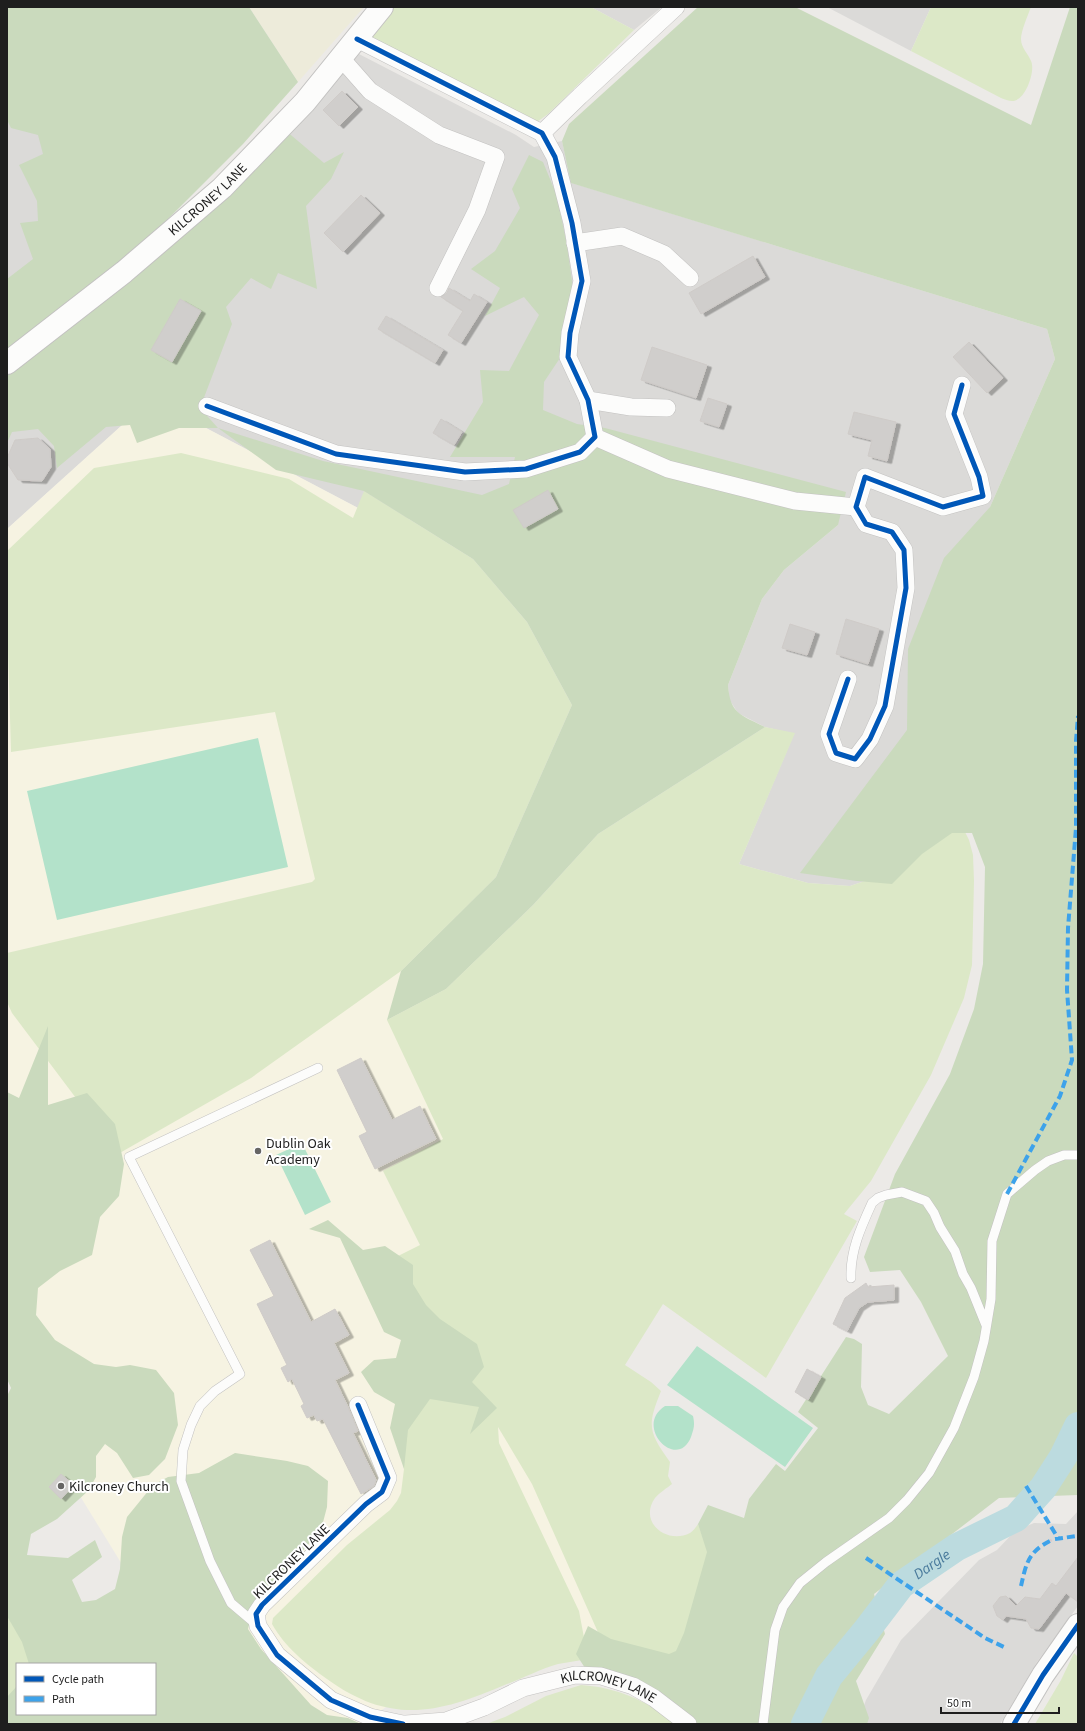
<svg xmlns="http://www.w3.org/2000/svg" width="1085" height="1731" font-family="'Source Sans 3',sans-serif">
<defs>
<filter id="shadow"><feDropShadow dx="4.5" dy="2.5" stdDeviation="0" flood-color="#0004"/></filter>
</defs>
<rect width="100%" height="100%" fill="#eceae7"/>
<path fill="#dbdad8" d="M 591,7 L 662,7 L 634,30 Z
M 827,7 L 931,7 L 911,51 Z
M 7,51 L 85,129 L 7,351 Z
M 357,53 L 516,135 L 534,147 L 562,141 L 572,183 L 1047,329 L 1055,359 L 990,507 L 880,876 L 850,886 L 808,883 L 739,864 L 794,734 L 765,727 L 738,713 L 729,699 L 728,685 L 762,599 L 784,570 L 838,525 L 564,517 L 379,519 L 151,399 L 7,529 L 7,376 L 182,236 Z
M 1078,1511 L 1078,1606 L 1037,1662 L 1000,1724 L 857,1724 L 866,1700 L 901,1640 L 979,1560 L 997,1550 L 1015,1531 L 1034,1523 L 1066,1524 Z"/>
<path fill="#f6f3e2" d="M 151,399 L 379,519 L 509,924 L 509,1414 L 606,1632 L 395,1701 L 361,1724 L 220,1724 L 7,1377 L 7,529 Z"/>
<path fill="#edebda" d="M 249,7 L 364,7 L 298,82 Z"/>
<path fill="#dce8c7" d="M 389,7 L 591,7 L 634,30 L 548,114 L 537,122 L 371,37 Z
M 931,7 L 1031,7 C 1028,15 1021,31 1021,39 C 1021,48 1028,53 1031,61 C 1036,71 1025,102 1012,101 C 1009,101 1004,99 1001,98 L 911,51 Z
M 181,453 L 289,479 L 353,518 L 364,491 L 473,559 L 527,622 L 572,705 L 496,877 L 401,971 L 251,1078 L 118,1154 L 12,1013 L 7,1002 L 7,953 L 312,882 L 315,879 L 275,712 L 11,752 L 7,615 L 7,551 L 94,468 Z
M 765,727 L 795,733 L 739,864 L 808,883 L 850,886 L 880,876 L 961,824 L 969,840 L 973,855 L 974,881 L 972,965 L 964,998 L 931,1075 L 871,1181 L 844,1214 L 857,1221 L 766,1378 L 663,1304 L 625,1365 L 651,1382 L 661,1391 C 647,1426 648,1431 670,1462 L 668,1476 L 672,1484 C 667,1488 659,1493 655,1498 C 638,1522 667,1545 690,1533 C 693,1531 696,1527 698,1524 L 709,1554 L 686,1633 L 676,1657 L 601,1639 L 532,1484 L 498,1427 L 499,1443 L 579,1611 L 588,1659 C 578,1661 568,1662 558,1664 C 540,1669 524,1678 507,1684 C 439,1713 392,1726 327,1679 C 307,1665 284,1646 272,1624 L 273,1618 L 347,1545 L 390,1510 L 397,1501 L 401,1493 L 404,1469 L 401,1433 L 427,1395 L 396,1257 L 420,1245 L 383,1171 L 443,1139 L 387,1020 L 446,989 L 533,905 L 598,834 Z
M 7,1539 L 56,1664 L 17,1664 L 17,1698 L 7,1707 Z
M 1074,1653 L 1078,1657 L 1078,1724 L 1035,1724 L 1061,1680 Z
M 581,1685 C 620,1688 641,1700 673,1719 L 673,1724 L 486,1724 L 505,1717 L 546,1696 Z"/>
<path fill="#cadabd" d="M 7,7 L 249,7 L 298,82 L 243,144 L 130,257 L 7,351 L 7,279 L 33,259 L 20,223 L 38,221 L 37,201 L 19,165 L 43,154 L 38,135 L 11,128 L 7,120 Z
M 698,7 L 795,7 L 1031,125 L 1070,7 L 1078,7 L 1078,1495 L 999,1498 L 874,1594 L 885,1634 L 856,1681 L 869,1718 L 867,1724 L 672,1724 L 673,1719 L 671,1704 L 585,1668 L 576,1654 L 588,1626 L 611,1639 L 669,1654 L 676,1651 L 684,1633 L 707,1552 L 698,1524 L 708,1505 L 744,1518 L 749,1499 L 776,1464 L 785,1471 L 818,1428 L 798,1412 L 846,1337 L 854,1339 L 862,1344 L 861,1387 L 868,1405 L 889,1414 L 948,1356 L 921,1302 L 900,1270 L 870,1272 L 864,1257 L 895,1174 L 950,1074 L 974,1009 L 983,964 L 985,867 L 972,833 L 952,833 L 922,854 L 892,884 L 857,881 L 800,873 L 907,730 L 908,649 L 944,558 L 990,507 L 1055,359 L 1047,329 L 571,183 L 562,141 L 569,124 Z
M 285,130 L 324,163 L 344,152 L 331,179 L 306,206 L 317,289 L 278,273 L 271,289 L 251,278 L 226,307 L 232,324 L 200,408 L 218,428 L 323,461 L 482,495 L 509,484 L 515,457 L 450,457 L 483,402 L 480,370 L 509,371 L 539,315 L 524,297 L 485,316 L 500,288 L 471,269 L 495,251 L 520,208 L 512,189 L 529,155 L 543,162 L 557,196 L 567,245 L 573,288 L 564,352 L 544,382 L 543,410 L 577,424 L 605,428 L 846,492 L 838,525 L 784,570 L 762,599 L 728,685 C 730,714 741,715 765,727 L 598,834 L 533,905 L 446,989 L 387,1020 L 401,971 L 496,877 L 572,705 L 527,622 L 473,559 L 364,491 L 276,470 L 218,428 L 179,428 L 137,443 L 130,425 L 106,427 L 57,468 L 54,446 L 38,429 L 12,432 L 7,443 L 7,376 L 182,236 Z
M 48,1026 L 48,1105 L 87,1093 L 115,1124 L 124,1164 L 119,1196 L 100,1217 L 92,1255 L 60,1271 L 38,1288 L 36,1315 L 55,1340 L 94,1364 L 116,1367 L 130,1365 L 156,1370 L 174,1393 L 178,1425 L 165,1459 L 149,1475 L 133,1478 L 117,1453 L 105,1444 L 96,1456 L 96,1477 L 88,1491 L 57,1519 L 31,1534 L 27,1555 L 68,1558 L 95,1540 L 102,1557 L 72,1580 L 82,1602 L 96,1600 L 115,1589 L 120,1569 L 122,1537 L 127,1517 L 153,1485 L 168,1477 L 199,1473 L 235,1453 L 287,1461 L 308,1466 L 328,1481 L 327,1507 L 321,1530 L 254,1606 L 248,1629 L 261,1649 L 311,1705 L 327,1715 L 348,1718 L 361,1724 L 7,1724 L 7,1697 L 17,1686 L 17,1714 L 155,1714 L 155,1664 L 29,1664 L 22,1642 L 7,1616 L 7,1396 L 11,1388 L 7,1379 L 7,1092 L 19,1098 Z
M 328,1220 L 363,1250 L 385,1246 L 413,1265 L 413,1284 L 426,1305 L 440,1319 L 477,1344 L 484,1367 L 472,1382 L 497,1408 L 470,1434 L 479,1407 L 430,1399 L 408,1430 L 404,1469 L 390,1428 L 395,1404 L 374,1392 L 361,1372 L 374,1360 L 396,1358 L 401,1340 L 384,1332 L 340,1238 L 309,1229 Z"/>
<path fill="#b3e2ca" d="M 258,738 L 288,867 L 57,920 L 27,791 Z
M 302,1143 L 331,1202 L 305,1215 L 276,1155 Z
M 697,1346 L 813,1428 L 785,1467 L 667,1385 Z
M 665,1406 L 678,1406 L 693,1416 C 695,1425 694,1428 691,1437 C 677,1472 633,1426 665,1406 Z"/>
<g fill="none" stroke-linecap="round" stroke-linejoin="round">
<path stroke="#bcdbdf" stroke-width="28" id="s1" d="M 805,1724 L 829,1676 L 866,1631 L 901,1585 L 957,1547 L 1016,1518 L 1043,1488 L 1063,1457 L 1078,1426"/>
</g>
<path fill="#d0cecc" stroke="#cfcbc8" filter="url(#shadow)" d="M 342,91 L 358,107 L 339,126 L 323,110 Z
M 361,195 L 380,213 L 343,252 L 324,233 Z
M 753,256 L 765,277 L 701,314 L 689,293 Z
M 449,288 L 470,301 L 474,294 L 487,302 L 461,343 L 448,335 L 463,311 L 441,297 L 447,293 Z
M 180,299 L 201,311 L 172,362 L 151,350 Z
M 386,316 L 443,350 L 435,363 L 378,329 Z
M 969,342 L 1003,378 L 987,393 L 953,357 Z
M 652,347 L 707,365 L 696,398 L 641,380 Z
M 708,398 L 727,404 L 719,427 L 700,421 Z
M 854,412 L 896,422 L 887,461 L 868,456 L 872,440 L 848,434 Z
M 441,419 L 462,432 L 454,445 L 433,433 Z
M 38,438 L 50,449 L 51,467 L 42,481 L 18,480 L 7,463 L 7,458 L 15,440 Z
M 548,490 L 558,509 L 524,528 L 513,510 Z
M 846,619 L 879,629 L 868,664 L 836,654 Z
M 790,624 L 815,632 L 807,655 L 782,648 Z
M 361,1058 L 392,1120 L 420,1106 L 436,1139 L 375,1169 L 359,1136 L 367,1132 L 337,1070 Z
M 270,1240 L 311,1322 L 335,1309 L 349,1335 L 334,1343 L 349,1373 L 335,1380 L 348,1407 L 358,1431 L 353,1433 L 376,1480 L 374,1486 L 361,1494 L 323,1419 L 317,1421 L 314,1415 L 307,1418 L 301,1406 L 304,1404 L 292,1379 L 288,1382 L 281,1368 L 287,1365 L 257,1304 L 274,1296 L 250,1250 Z
M 866,1283 L 868,1287 L 894,1285 L 894,1300 L 868,1302 L 859,1308 L 847,1331 L 833,1324 L 845,1298 Z
M 807,1369 L 821,1377 L 808,1400 L 795,1392 Z
M 61,1474 L 74,1485 L 61,1499 L 49,1487 Z
M 1078,1557 L 1078,1602 L 1066,1593 L 1039,1629 L 1031,1628 L 1026,1619 L 1006,1616 L 1003,1620 L 997,1616 L 993,1606 L 1000,1597 L 1006,1596 L 1016,1606 L 1025,1597 L 1040,1599 L 1052,1583 L 1056,1586 Z"/>
<g fill="none" stroke-linecap="round" stroke-linejoin="round">
<defs>
<path id="service" d="M 851,1278 C 850,1251 861,1227 872,1203 L 878,1198 L 886,1195 L 902,1192 L 926,1201 L 934,1213 L 940,1227 L 955,1251 L 963,1274 L 971,1288 L 986,1325
M 257,1625 L 231,1603 L 210,1561 L 181,1481 L 183,1450 L 191,1425 L 200,1406 L 215,1391 L 240,1374 L 129,1157 L 318,1068
M 763,1724 L 775,1630 L 783,1607 L 800,1583 L 826,1562 L 889,1518 L 907,1500 L 929,1473 L 954,1428 L 974,1377 L 984,1341 L 991,1299 L 992,1241 L 1007,1194 L 1035,1170 L 1048,1161 L 1064,1155 L 1078,1155"/>
<g id="minor">
<path d="M 341,58 L 370,91 L 439,135 L 496,157 L 477,210 L 438,288"/>
<path d="M 542,133 L 580,96 L 676,7"/>
<path d="M 575,243 L 622,236 L 664,254 L 690,278"/>
<path d="M 588,400 L 631,407 L 667,408"/>
<path d="M 207,406 L 336,454 L 465,472 L 526,469 L 580,452 L 595,437 L 588,400 L 568,357 L 570,333 L 582,281 L 572,223 L 555,157 L 542,133 L 357,39"/>
<path d="M 595,437 L 668,469 L 795,501 L 856,507"/>
<path d="M 848,679 L 829,734 L 836,753 L 855,759 L 870,739 L 885,706 L 906,588 L 904,550 L 892,532 L 866,524 L 856,507 L 865,477 L 943,507 L 983,496 L 979,477 L 954,414 L 962,385"/>
<path d="M 358,1405 L 388,1478 L 382,1492 L 366,1504 L 262,1605 L 256,1614 L 258,1626 L 277,1655 L 331,1700 L 370,1717 L 403,1724"/>
<path id="s2" d="M 406,1724 L 446,1721 L 484,1707 L 523,1688 L 575,1675 L 601,1676 L 633,1686 L 654,1698 L 688,1724"/>
</g>
<g id="tertiary">
<path id="s3" d="M 7,363 L 124,272 L 222,188 L 305,102 L 382,7"/>
<path d="M 1014,1724 L 1043,1675 L 1078,1625"/>
</g>
</defs>
<use href="#service" stroke="#c3c2c1" stroke-width="10"/>
<use href="#minor" stroke="#c3c2c1" stroke-width="18"/>
<use href="#tertiary" stroke="#c3c2c1" stroke-width="24"/>
<path stroke="#dacbca" stroke-width="2.5" stroke-dasharray="2 2" stroke-linecap="butt" d="M 1050,1541 L 1053,1539"/>
<use href="#service" stroke="#fcfcfb" stroke-width="9"/>
<use href="#minor" stroke="#fcfcfb" stroke-width="17"/>
<use href="#tertiary" stroke="#fcfcfb" stroke-width="22"/>
<path stroke="#3da2ea" stroke-width="4" stroke-dasharray="8 4" stroke-linecap="butt" d="M 1007,1194 L 1060,1096 L 1072,1060 L 1067,990 L 1068,928 L 1076,828 L 1076,741 L 1078,716
M 1026,1486 L 1058,1538
M 1055,1539 L 1077,1536
M 866,1558 L 985,1638 L 1004,1647
M 1021,1586 C 1026,1564 1028,1552 1050,1541"/>
<defs>
<path id="cycleway" d="M 207,406 L 336,454 L 465,472 L 526,469 L 580,452 L 595,437 L 588,400 L 568,357 L 570,333 L 582,281 L 572,223 L 555,157 L 542,133 L 357,39
M 848,679 L 829,734 L 836,753 L 855,759 L 870,739 L 885,706 L 906,588 L 904,550 L 892,532 L 866,524 L 856,507 L 865,477 L 943,507 L 983,496 L 979,477 L 954,414 L 962,385
M 358,1405 L 388,1478 L 382,1492 L 366,1504 L 262,1605 L 256,1614 L 258,1626 L 277,1655 L 331,1700 L 370,1717 L 403,1724
M 1014,1724 L 1043,1675 L 1078,1625"/>
</defs>
<use href="#cycleway" stroke="#fff" stroke-width="8"/>
<use href="#cycleway" stroke="#0057b8" stroke-width="5"/>
</g>
<g fill="#666564" stroke="#fff" stroke-width="1.5">
<circle cx="258" cy="1151" r="4"/>
<circle cx="61" cy="1486" r="4"/>
</g>
<g text-anchor="middle" stroke-width="4" stroke-linejoin="round" paint-order="stroke">
<g font-size="14" fill="#1e1e1e" stroke="#fff">
<text dy="5" stroke="none"><textPath href="#s3" startOffset="259">KILCRONEY LANE</textPath></text>
<text transform="translate(291 1561) rotate(-44)" y="5">KILCRONEY LANE</text>
<text dy="5" stroke="none"><textPath href="#s2" startOffset="213">KILCRONEY LANE</textPath></text>
</g>
<g font-size="14" fill="#1e1e1e" stroke="#fff" text-anchor="start">
<text x="266" y="1148">Dublin Oak<tspan x="266" dy="16">Academy</tspan></text>
<text x="69" y="1491">Kilcroney Church</text>
</g>
<g font-size="15" font-style="italic" fill="#48799b" stroke="#fff">
<text dy="5" stroke="none"><textPath href="#s1" startOffset="207">Dargle</textPath></text>
</g>
</g>
<rect width="1085" height="1731" fill="none" stroke="#1e1e1e" stroke-width="16"/>
<rect x="16" y="1663" width="140" height="52" fill="#ffffff" stroke="#a5a5a5"/>
<rect x="24" y="1676" width="20" height="6" fill="#0057b8" stroke="#a5a5a5"/>
<text x="52" y="1683" font-size="12" fill="#1e1e1e">Cycle path</text>
<rect x="24" y="1696" width="20" height="6" fill="#3da2ea" stroke="#a5a5a5"/>
<text x="52" y="1703" font-size="12" fill="#1e1e1e">Path</text>
<path d="M941 1707v6h118v-6" fill="none" stroke="#1e1e1e" stroke-width="2"/>
<text x="947" y="1707" font-size="12" fill="#1e1e1e" stroke="#ffffff" stroke-width="3" paint-order="stroke">50 m</text>
</svg>
